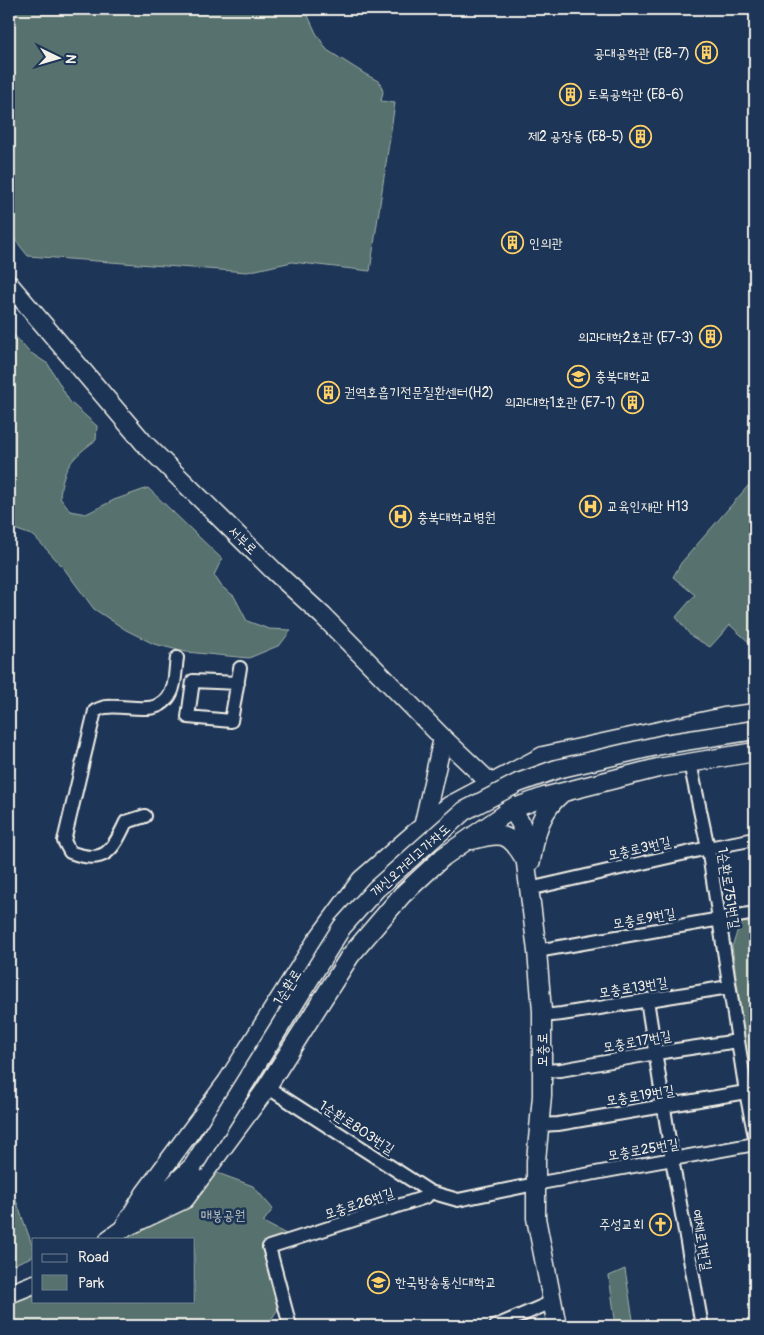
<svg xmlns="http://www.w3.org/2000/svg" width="764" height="1335" font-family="Pangolin,'Poor Story',sans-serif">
<rect width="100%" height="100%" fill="#1d3557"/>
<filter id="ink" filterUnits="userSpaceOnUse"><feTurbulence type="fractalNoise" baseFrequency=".02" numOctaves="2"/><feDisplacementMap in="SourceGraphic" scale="10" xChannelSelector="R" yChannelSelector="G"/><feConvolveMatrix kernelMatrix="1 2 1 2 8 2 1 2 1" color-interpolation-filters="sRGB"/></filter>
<g filter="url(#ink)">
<path fill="#56716e" stroke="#a5b1ab" d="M 9,9 L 305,9 L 316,33 L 327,50 L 365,74 L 380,82 L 383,92 L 381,101 L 395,103 L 370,271 L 292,262 L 247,272 L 28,256 L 9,232 Z
M 9,329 L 28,351 L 48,364 L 70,402 L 97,426 L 96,440 C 73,457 62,467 60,498 L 70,511 L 86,514 L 114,500 L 148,488 L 222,559 L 214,575 L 222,587 L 234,596 L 247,621 L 269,629 L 291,630 L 280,645 L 249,658 L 186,652 L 154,644 L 126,630 L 94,609 L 62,566 L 34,536 L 9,527 Z
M 755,478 L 755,641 L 751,644 L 730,625 L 710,647 L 691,636 L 676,617 L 695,595 L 673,577 L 681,563 Z
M 755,918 L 755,1109 L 754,1109 L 732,946 C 740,929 734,923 755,918 Z
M 201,1167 L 253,1186 L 273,1209 L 263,1222 L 286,1234 L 265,1244 L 272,1272 L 278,1309 L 267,1326 L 14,1326 L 9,1299 L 34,1288 L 34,1301 L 194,1301 L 194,1239 L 120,1239 L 175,1197 Z
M 9,1181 L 34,1250 L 34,1256 L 12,1265 L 9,1260 Z
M 625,1269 L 634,1326 L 616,1326 L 609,1276 Z"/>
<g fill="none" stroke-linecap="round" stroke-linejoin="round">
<defs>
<path id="street" d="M 238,683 L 193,681 L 188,717 L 231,721 L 240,668
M 690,763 L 708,848 L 746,1092 L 755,1137
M 145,816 L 126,822 C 112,852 104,865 70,852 L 64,841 L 95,711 C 99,709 103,707 106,707 C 128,704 159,718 171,693 C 176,684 175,669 177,658
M 529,889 L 708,848 L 755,839
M 537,951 L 755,913
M 647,1000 L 672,1159 L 702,1326
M 542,1016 L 562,1014 L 729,987
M 542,1071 L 561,1070 L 656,1053 L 738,1041
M 267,1087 L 430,1192
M 539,1125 L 558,1124 L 746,1092
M 290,1326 L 269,1247 L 426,1197 L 430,1192 L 458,1200 L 535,1184 L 755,1144
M 496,1326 L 552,1302"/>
<path id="secondary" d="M 9,284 L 144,443 L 273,570 L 323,616 L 443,738 L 503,795 L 521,824 L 537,951 L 542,1011 L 542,1096 L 536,1161 L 536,1218 L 557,1326
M 423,827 L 443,738
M 472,840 C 501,832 509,832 524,858
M 531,861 C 535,835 540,811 562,793
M 124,1228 L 185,1199 L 263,1093 L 350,956 L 402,895 L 443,857 L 512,809 L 544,797 L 658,768 L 755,752
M 123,1229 L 145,1193 L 227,1082 L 315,943 L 361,880 L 416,832 L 449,806 L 543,756 L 724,717 L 755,713
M 109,1239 L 144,1214 L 193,1166
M 9,1294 L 34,1284"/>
</defs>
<use href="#street" stroke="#f4f1e8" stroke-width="16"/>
<use href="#secondary" stroke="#f4f1e8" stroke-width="21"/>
<use href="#street" stroke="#1d3557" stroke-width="12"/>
<use href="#secondary" stroke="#1d3557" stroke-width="18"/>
<defs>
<path id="secondary-bridge" d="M 193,1166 L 342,927 L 376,889 L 464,811 L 518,783 L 557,769 L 665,744 L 755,730"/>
</defs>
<use href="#secondary-bridge" stroke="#f4f1e8" stroke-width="21" stroke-linecap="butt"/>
<use href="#secondary-bridge" stroke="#1d3557" stroke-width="18"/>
</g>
</g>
<defs>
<symbol id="building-ring" viewBox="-11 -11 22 22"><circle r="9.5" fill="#1d3557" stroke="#ffd166" stroke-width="1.5"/><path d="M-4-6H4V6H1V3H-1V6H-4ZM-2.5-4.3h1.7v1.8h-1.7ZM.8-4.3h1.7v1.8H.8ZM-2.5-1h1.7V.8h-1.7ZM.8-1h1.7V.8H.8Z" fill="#ffd166"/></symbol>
<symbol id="university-ring" viewBox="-11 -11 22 22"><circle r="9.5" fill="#1d3557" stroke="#ffd166" stroke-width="1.5"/><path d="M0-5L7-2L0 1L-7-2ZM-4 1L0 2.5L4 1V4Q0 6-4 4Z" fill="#ffd166"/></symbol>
<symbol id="hospital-ring" viewBox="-11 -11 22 22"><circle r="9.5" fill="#1d3557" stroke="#ffd166" stroke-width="1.5"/><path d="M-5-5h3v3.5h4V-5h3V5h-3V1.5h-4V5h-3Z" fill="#ffd166"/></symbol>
<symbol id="church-ring" viewBox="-11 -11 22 22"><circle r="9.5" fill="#1d3557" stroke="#ffd166" stroke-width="1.5"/><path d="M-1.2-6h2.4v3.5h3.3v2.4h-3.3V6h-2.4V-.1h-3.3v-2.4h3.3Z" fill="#ffd166"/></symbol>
</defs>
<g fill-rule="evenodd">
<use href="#building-ring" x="694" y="40" width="25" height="25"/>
<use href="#building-ring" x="558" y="82" width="25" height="25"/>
<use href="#building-ring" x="628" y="124" width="25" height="25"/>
<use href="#building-ring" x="500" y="230" width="25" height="25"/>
<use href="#building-ring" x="698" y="324" width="25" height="25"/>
<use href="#university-ring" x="566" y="364" width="25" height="25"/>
<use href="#building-ring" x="316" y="380" width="25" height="25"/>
<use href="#building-ring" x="620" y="390" width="25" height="25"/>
<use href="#hospital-ring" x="578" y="494" width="25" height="25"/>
<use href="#hospital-ring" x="388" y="504" width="25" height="25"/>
<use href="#church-ring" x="648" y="1212" width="25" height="25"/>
<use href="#university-ring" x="366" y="1270" width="25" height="25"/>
</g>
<g text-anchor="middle" stroke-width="5" stroke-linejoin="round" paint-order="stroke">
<g font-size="14" fill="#f4f1e8" stroke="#1d3557" text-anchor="start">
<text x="690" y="58" text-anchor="end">공대공학관 (E8-7)</text>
<text x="587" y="99">토목공학관 (E8-6)</text>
<text x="624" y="141" text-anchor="end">제2 공장동 (E8-5)</text>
<text x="529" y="248">인의관</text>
<text x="694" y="342" text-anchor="end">의과대학2호관 (E7-3)</text>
<text x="595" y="381">충북대학교</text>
<text x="344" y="397">권역호흡기전문질환센터(H2)</text>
<text x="616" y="407" text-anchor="end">의과대학1호관 (E7-1)</text>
<text x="607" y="511">교육인재관 H13</text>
<text x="417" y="522">충북대학교병원</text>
<text x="644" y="1229" text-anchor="end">주성교회</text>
<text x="395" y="1287">한국방송통신대학교</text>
</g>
<g font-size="14" fill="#f4f1e8" stroke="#1d3557">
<text transform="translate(243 540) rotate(44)" y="5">서부로</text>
<text transform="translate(639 848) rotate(-13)" y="5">모충로3번길</text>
<text transform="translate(410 860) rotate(-42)" y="5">개신오거리고가차도</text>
<text transform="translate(729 888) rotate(81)" y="5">1순환로751번길</text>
<text transform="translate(644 918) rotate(-10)" y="5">모충로9번길</text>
<text transform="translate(287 987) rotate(-58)" y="5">1순환로</text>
<text transform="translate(633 987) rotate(-9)" y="5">모충로13번길</text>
<text transform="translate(637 1041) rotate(-10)" y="5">모충로17번길</text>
<text transform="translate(542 1050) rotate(-90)" y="5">모충로</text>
<text transform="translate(640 1095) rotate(-9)" y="5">모충로19번길</text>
<text transform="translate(357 1127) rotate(33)" y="5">1순환로803번길</text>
<text transform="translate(643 1149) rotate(-10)" y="5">모충로25번길</text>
<text transform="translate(359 1203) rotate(-18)" y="5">모충로26번길</text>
<text transform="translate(702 1240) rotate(80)" y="5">예체로1번길</text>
</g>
<g font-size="14" fill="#bdc4bd" stroke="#1d3557">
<text x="223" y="1220">매봉공원</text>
</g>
</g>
<rect width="764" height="1335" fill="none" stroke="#1d3557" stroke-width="30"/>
<rect x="15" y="15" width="734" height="1305" fill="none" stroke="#f4f1e8" stroke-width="2" filter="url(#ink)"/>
<rect x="32" y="1238" width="162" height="65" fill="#1d3557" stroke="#738091"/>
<rect x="42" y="1254" width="25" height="8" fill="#1d3557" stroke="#738091"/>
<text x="78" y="1262" font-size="15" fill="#f4f1e8">Road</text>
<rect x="42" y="1275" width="25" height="15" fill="#56716e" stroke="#738091"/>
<text x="78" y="1288" font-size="15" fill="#f4f1e8">Park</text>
<g transform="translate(58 58) rotate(95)" stroke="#1d3557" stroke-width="4" paint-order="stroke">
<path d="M0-4L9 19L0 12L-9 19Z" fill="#f4f1e8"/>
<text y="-8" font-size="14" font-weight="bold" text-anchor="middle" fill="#f4f1e8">N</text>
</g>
</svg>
